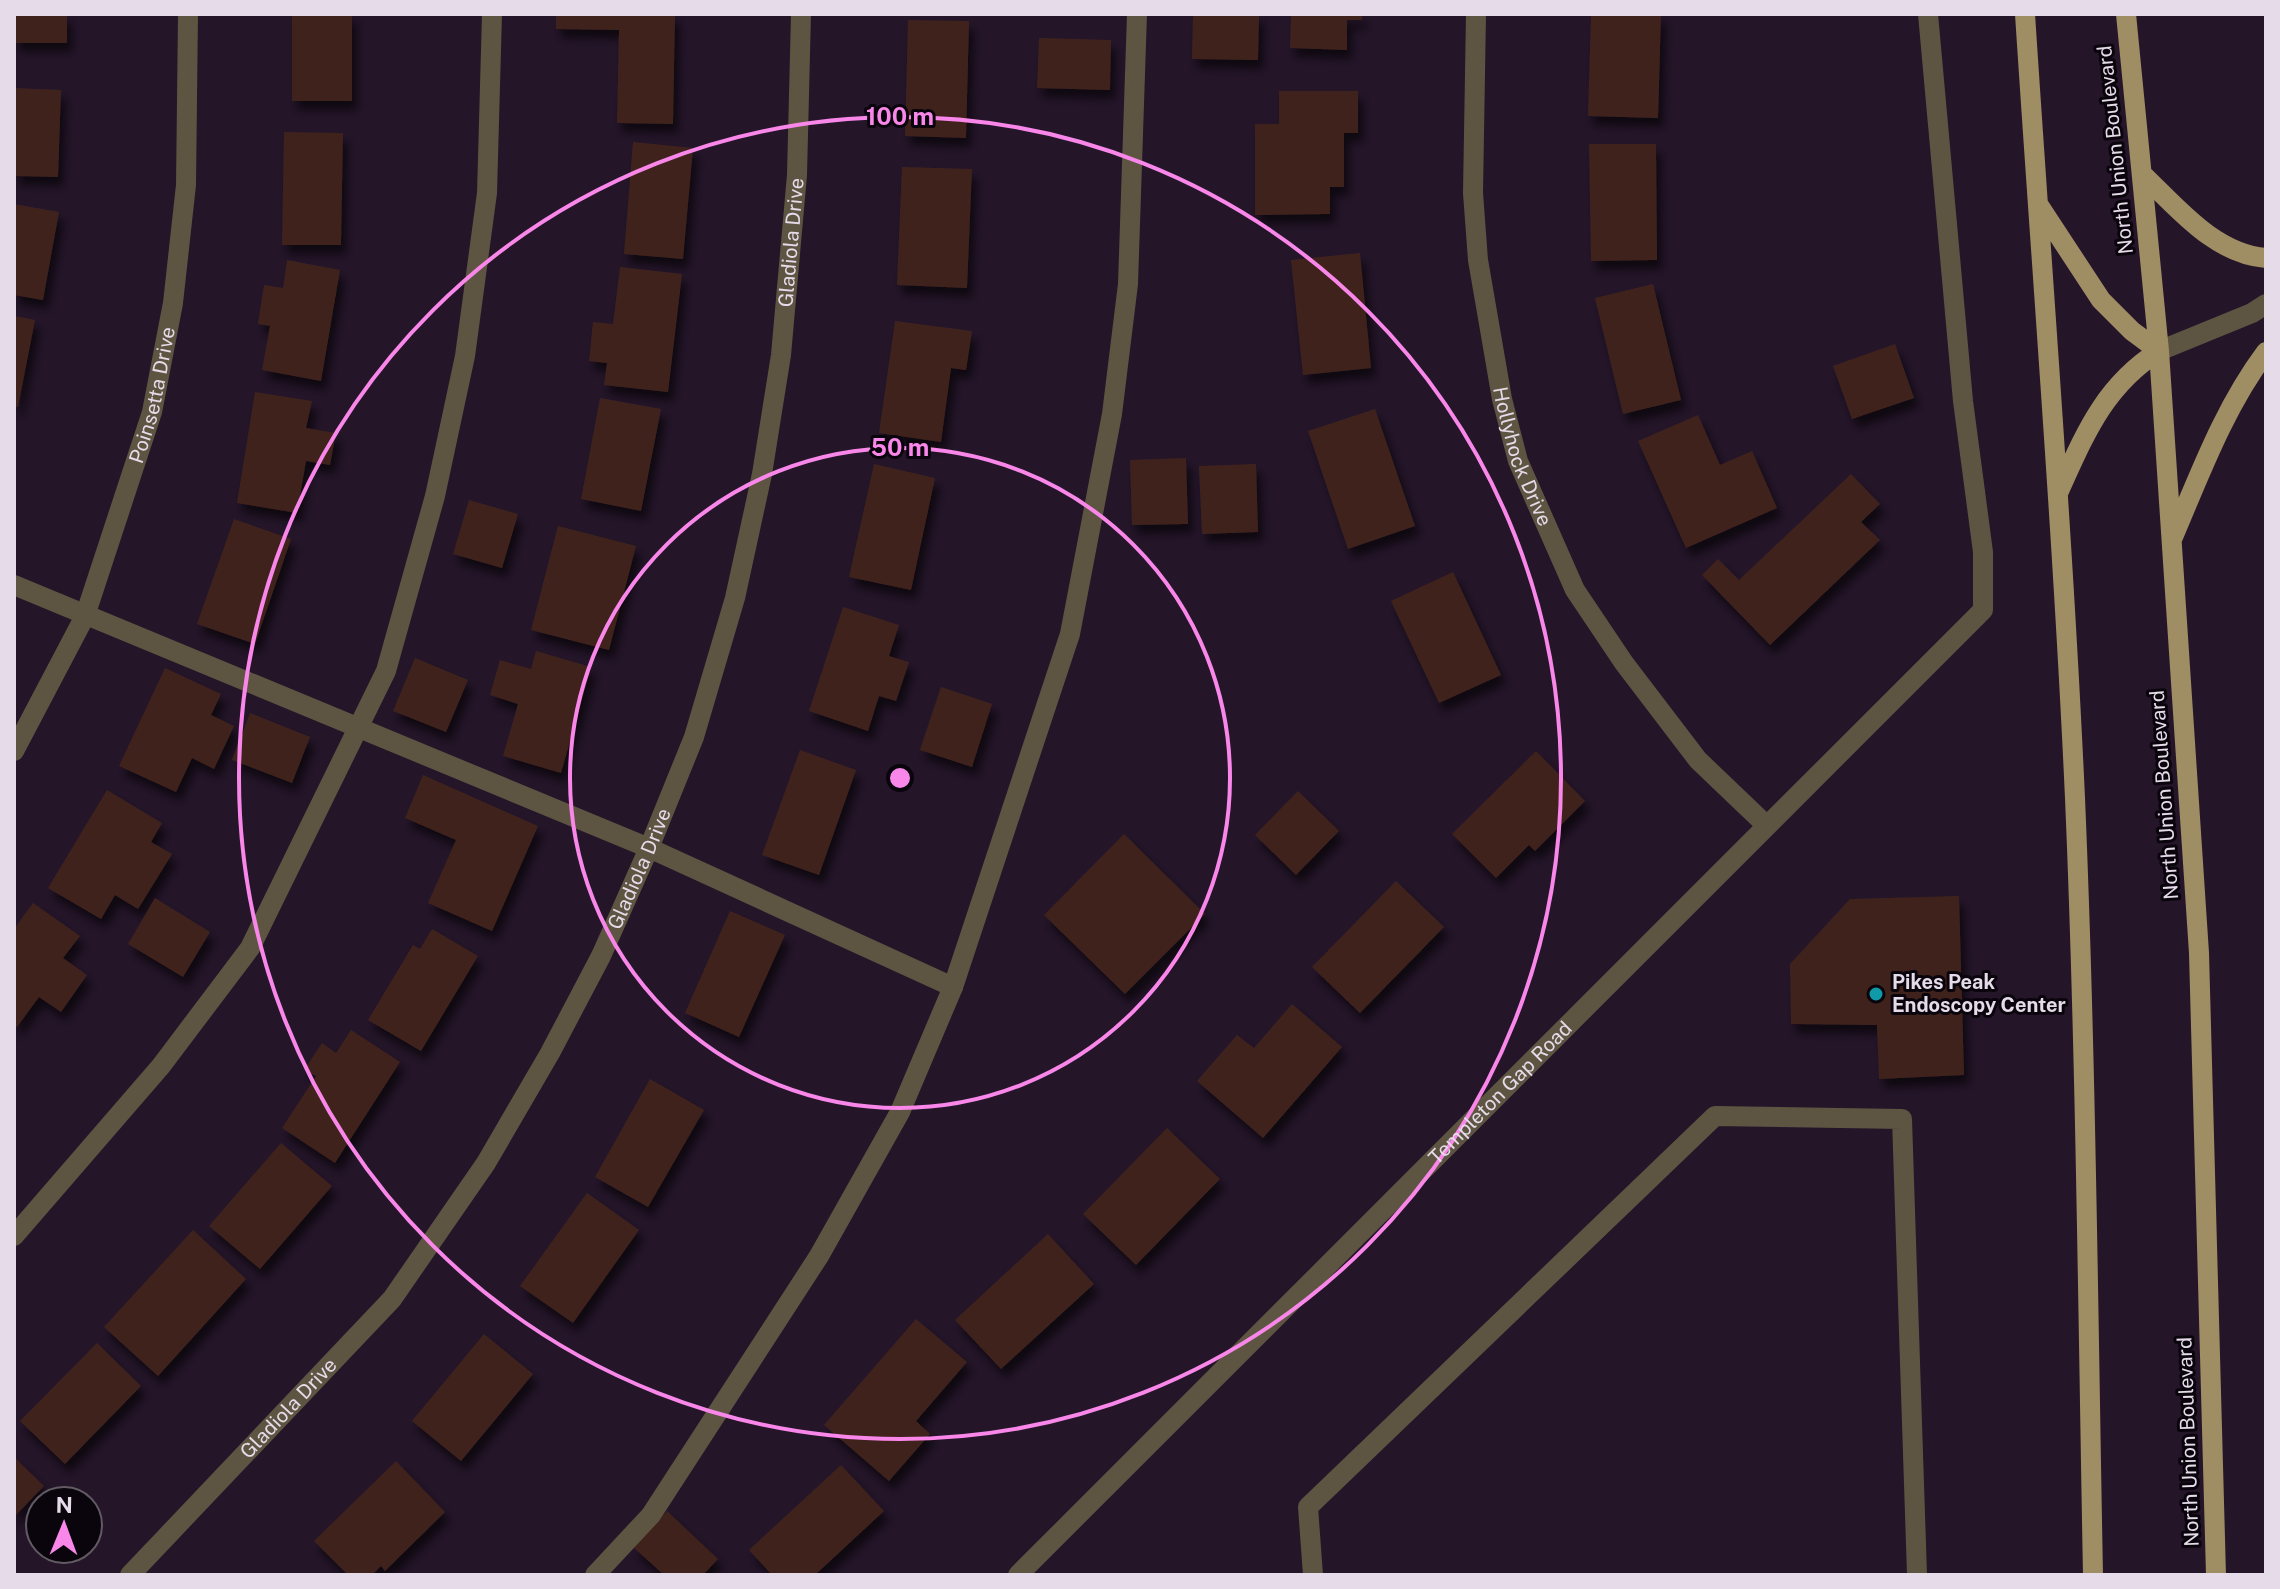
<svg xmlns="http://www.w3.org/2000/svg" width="2280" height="1589" font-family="'Public Sans',sans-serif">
<defs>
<filter id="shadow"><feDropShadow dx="5" dy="9" stdDeviation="4" flood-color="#0009"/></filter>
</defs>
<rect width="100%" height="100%" fill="#241529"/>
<path fill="#3f241e" filter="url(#shadow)" d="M 14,14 L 67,14 L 67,43 L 14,43 Z
M 292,14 L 352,14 L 352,101 L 292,101 Z
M 556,14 L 675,14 L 673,124 L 617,123 L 619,30 L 556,29 Z
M 1193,14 L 1259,14 L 1258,60 L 1192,59 Z
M 1291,14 L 1362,14 L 1362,20 L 1347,20 L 1347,50 L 1290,48 Z
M 1591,14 L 1661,14 L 1658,118 L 1588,116 Z
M 908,20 L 969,21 L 966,138 L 905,136 Z
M 1039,38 L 1111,40 L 1110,90 L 1037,88 Z
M 14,88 L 61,90 L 58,177 L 14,176 Z
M 1279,91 L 1358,91 L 1358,133 L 1344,133 L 1344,187 L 1330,187 L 1330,214 L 1255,215 L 1255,124 L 1279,124 Z
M 284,132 L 343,133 L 341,245 L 282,245 Z
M 633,142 L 693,148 L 683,259 L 624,254 Z
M 1589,144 L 1656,144 L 1657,260 L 1591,261 Z
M 902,167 L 972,169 L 967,288 L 897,285 Z
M 14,204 L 59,212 L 43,300 L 14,295 Z
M 1360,253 L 1371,368 L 1303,375 L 1291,260 Z
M 287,260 L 340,270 L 321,381 L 262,370 L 270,326 L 258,324 L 264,285 L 283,288 Z
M 620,267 L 682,274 L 668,392 L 604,385 L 607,363 L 589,361 L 593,322 L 613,324 Z
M 1653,284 L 1681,400 L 1623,414 L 1595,298 Z
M 14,316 L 35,320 L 18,407 L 14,406 Z
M 895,321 L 972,331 L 966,370 L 951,368 L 941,442 L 879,433 Z
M 1895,344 L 1914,398 L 1852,419 L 1833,366 Z
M 255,392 L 312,401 L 306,428 L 336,433 L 330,465 L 306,461 L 297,513 L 237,503 Z
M 600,398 L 661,409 L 641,511 L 581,499 Z
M 1375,409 L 1415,526 L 1348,549 L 1308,431 Z
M 1698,415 L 1720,465 L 1752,451 L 1777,508 L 1686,548 L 1638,441 Z
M 1186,458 L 1188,524 L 1132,525 L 1130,460 Z
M 874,464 L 935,478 L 911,590 L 849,577 Z
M 1256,464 L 1258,532 L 1202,534 L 1199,466 Z
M 1851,474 L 1880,504 L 1861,522 L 1880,540 L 1770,645 L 1702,575 L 1718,559 L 1739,580 Z
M 469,500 L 518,514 L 502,568 L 453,554 Z
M 234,519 L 291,539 L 255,644 L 197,624 Z
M 558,526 L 636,546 L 609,650 L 531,630 Z
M 1453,572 L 1501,675 L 1439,703 L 1391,601 Z
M 843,607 L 899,625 L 889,656 L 909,662 L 896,701 L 879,696 L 868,731 L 809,711 Z
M 536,651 L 591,667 L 561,773 L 503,756 L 518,704 L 490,695 L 500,660 L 531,669 Z
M 415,658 L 468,680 L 446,732 L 393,711 Z
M 165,668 L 221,694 L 211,715 L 234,726 L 214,769 L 192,758 L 176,792 L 119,766 Z
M 941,687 L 992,704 L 972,767 L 920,750 Z
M 250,713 L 310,737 L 292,783 L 232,760 Z
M 800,750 L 856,770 L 819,875 L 762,855 Z
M 1536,751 L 1585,801 L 1535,851 L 1529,845 L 1496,878 L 1452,834 Z
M 423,775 L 538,826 L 492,931 L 428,903 L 456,840 L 405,818 Z
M 107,790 L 162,823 L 151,842 L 172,854 L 138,909 L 115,895 L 101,919 L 48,888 Z
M 1298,791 L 1339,831 L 1296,875 L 1255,835 Z
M 1124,834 L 1205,914 L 1125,994 L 1044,915 Z
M 1396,881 L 1444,927 L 1360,1013 L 1312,967 Z
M 1959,896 L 1964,1075 L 1879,1079 L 1877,1025 L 1791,1024 L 1790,964 L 1850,899 Z
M 155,898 L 210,932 L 183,977 L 128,944 Z
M 33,903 L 80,936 L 63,958 L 87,975 L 61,1012 L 39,997 L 17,1027 L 14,1024 L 14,929 Z
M 730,911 L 785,935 L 739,1037 L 685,1013 Z
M 432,929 L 478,956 L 421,1051 L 368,1020 L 413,945 L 420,949 Z
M 1292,1004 L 1342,1047 L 1263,1138 L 1197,1081 L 1237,1035 L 1254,1048 Z
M 351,1030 L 400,1062 L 335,1163 L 282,1128 L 316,1076 L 304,1070 L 322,1043 L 336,1053 Z
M 650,1079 L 704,1110 L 648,1207 L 595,1177 Z
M 1167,1128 L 1220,1179 L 1136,1265 L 1083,1214 Z
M 281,1143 L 332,1186 L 260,1269 L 209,1226 Z
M 587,1193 L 639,1230 L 573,1323 L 520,1286 Z
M 193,1230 L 246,1279 L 158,1376 L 104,1327 Z
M 1048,1234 L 1094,1284 L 1001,1369 L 955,1320 Z
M 916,1319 L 967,1362 L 916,1421 L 930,1434 L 889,1481 L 824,1425 Z
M 484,1334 L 533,1374 L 461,1461 L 412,1421 Z
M 97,1343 L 141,1386 L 65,1464 L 20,1421 Z
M 14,1457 L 44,1486 L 14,1517 Z
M 396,1461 L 445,1512 L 385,1571 L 381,1566 L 372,1575 L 348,1575 L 314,1541 Z
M 841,1465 L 884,1511 L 815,1575 L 772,1575 L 749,1550 Z
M 667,1511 L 718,1559 L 703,1575 L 664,1575 L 633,1547 Z"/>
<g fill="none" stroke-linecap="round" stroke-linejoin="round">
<g stroke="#5d5541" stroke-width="20">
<path id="s1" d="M 1476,14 L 1473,193 L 1478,260 L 1502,399 L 1518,461 L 1575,590 L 1624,663 L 1698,760 L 1766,825"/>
<path d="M 2159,351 L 2252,313 L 2266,304"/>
<path d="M 14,585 L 649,848 L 953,987"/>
<path id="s2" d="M 14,751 L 85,616 L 152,412 L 173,303 L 186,185 L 188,14"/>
<path d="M 14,1236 L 161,1066 L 250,948 L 386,671 L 435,496 L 465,356 L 487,193 L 492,14"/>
<path id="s3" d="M 130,1575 L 392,1299 L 486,1163 L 550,1053 L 601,956 L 649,848 L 694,737 L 735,598 L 762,474 L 781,355 L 797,175 L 801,14"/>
<path d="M 595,1575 L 651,1515 L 819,1256 L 900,1112 L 953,987 L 1070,634 L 1112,414 L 1128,284 L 1137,14"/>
<path id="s4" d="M 1018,1575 L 1983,610 L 1983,552 L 1963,401 L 1928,14"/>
<path d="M 1313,1575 L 1308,1507 L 1715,1116 L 1902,1119 L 1917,1575"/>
</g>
<path stroke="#9f8d64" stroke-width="20" d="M 2025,14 C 2042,275 2063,536 2075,798 C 2086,1057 2088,1316 2093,1575
M 2126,14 L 2159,351 L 2199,953 L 2216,1575
M 2142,174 C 2177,207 2214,254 2266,258
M 2038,204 L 2101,300 L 2132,331 L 2159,351
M 2059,491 C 2085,434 2104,386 2159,351
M 2173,537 C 2200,474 2224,408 2266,352"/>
</g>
<g fill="none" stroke="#f987e9" stroke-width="4">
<circle cx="900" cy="778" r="330"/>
<circle cx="900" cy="778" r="661"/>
</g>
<circle fill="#0f9aa8" stroke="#0a050c" stroke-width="3" cx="1876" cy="994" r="8"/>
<g text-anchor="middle" stroke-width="6" stroke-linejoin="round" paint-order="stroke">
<g font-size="20" fill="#e5dbe9" stroke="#0a050c">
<text transform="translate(2115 150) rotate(-96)" y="7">North Union Boulevard</text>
<text dy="7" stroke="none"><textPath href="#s3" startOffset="1526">Gladiola Drive</textPath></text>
<text dy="7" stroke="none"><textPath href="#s2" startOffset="384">Poinsetta Drive</textPath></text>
<text dy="7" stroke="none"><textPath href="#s1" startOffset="448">Hollyhock Drive</textPath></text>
<text transform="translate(2164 795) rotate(-94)" y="7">North Union Boulevard</text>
<text dy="7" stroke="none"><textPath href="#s3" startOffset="878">Gladiola Drive</textPath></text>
<text dy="7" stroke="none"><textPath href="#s4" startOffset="682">Templeton Gap Road</textPath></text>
<text dy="7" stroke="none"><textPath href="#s3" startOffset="230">Gladiola Drive</textPath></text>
<text transform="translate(2188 1442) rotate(-92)" y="7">North Union Boulevard</text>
</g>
<g font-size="20" font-weight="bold" fill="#e5dbe9" stroke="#0a050c" text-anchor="start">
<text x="1892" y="989">Pikes Peak<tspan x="1892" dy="23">Endoscopy Center</tspan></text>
</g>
</g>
<circle cx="900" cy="778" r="12" fill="#f987e9" stroke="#0a050c" stroke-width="4"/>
<g font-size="24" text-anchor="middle" font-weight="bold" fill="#f987e9" stroke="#0a050c" stroke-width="6" stroke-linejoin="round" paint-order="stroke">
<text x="900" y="125">100 m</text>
<text x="900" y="456">50 m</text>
</g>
<rect width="2280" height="1589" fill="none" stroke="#e5dbe9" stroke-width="32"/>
<g transform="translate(64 1525) rotate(1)"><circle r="38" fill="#0a050c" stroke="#625b64" stroke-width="2"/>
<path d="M0-6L14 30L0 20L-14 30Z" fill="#f987e9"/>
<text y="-12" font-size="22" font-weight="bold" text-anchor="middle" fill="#e5dbe9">N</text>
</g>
</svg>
